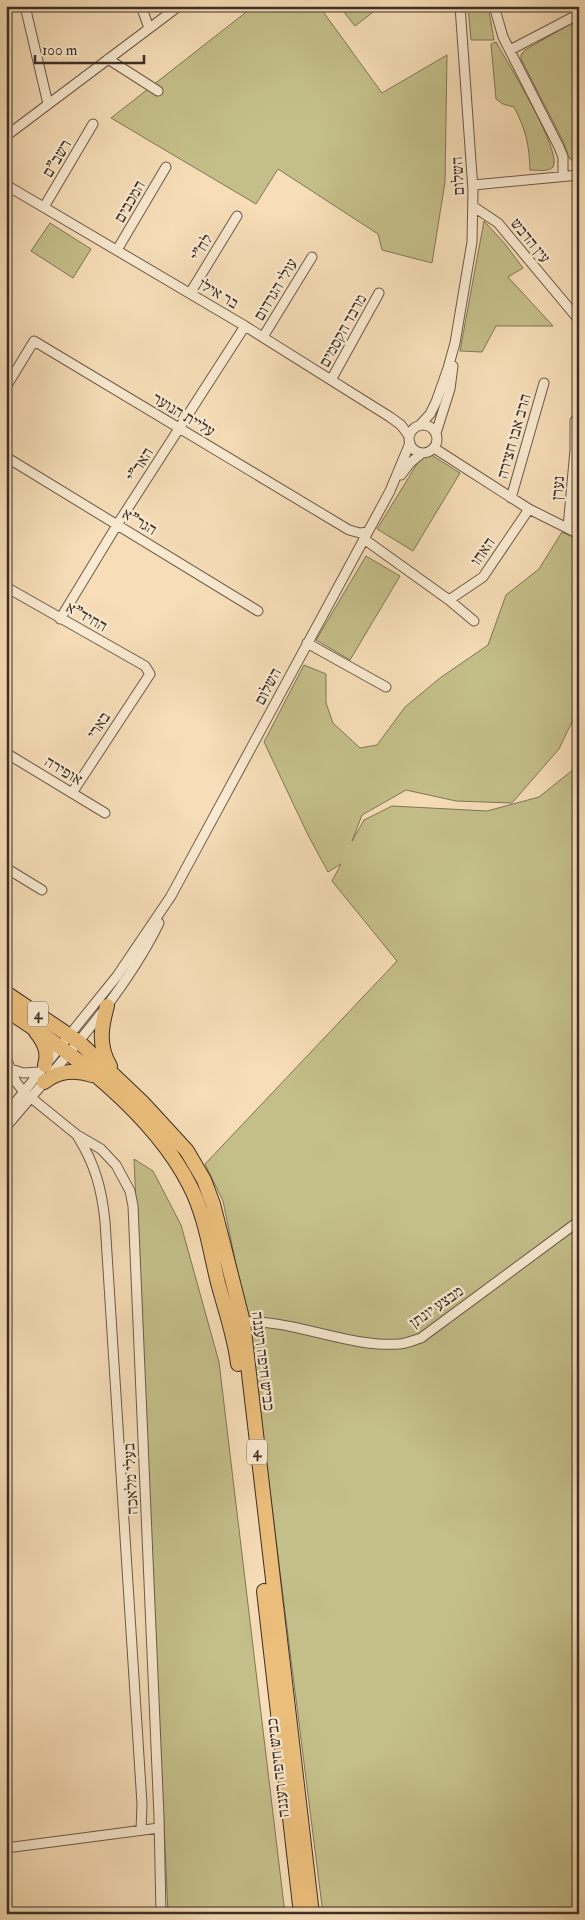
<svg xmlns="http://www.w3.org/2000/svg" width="585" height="1920" font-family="'IM FELL Double Pica','Frank Ruhl Libre',serif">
<rect width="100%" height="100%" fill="#f7deb8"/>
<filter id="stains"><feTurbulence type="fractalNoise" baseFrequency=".004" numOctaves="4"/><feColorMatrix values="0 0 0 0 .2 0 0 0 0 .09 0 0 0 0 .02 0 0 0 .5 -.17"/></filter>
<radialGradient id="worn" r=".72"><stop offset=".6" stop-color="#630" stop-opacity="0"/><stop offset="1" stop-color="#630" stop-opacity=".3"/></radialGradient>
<path fill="#c4bf8a" stroke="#807658" d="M 245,6 L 319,6 L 382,93 L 447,55 L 445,182 L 432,263 L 382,250 L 378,234 L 278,169 L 256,204 L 111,118 L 245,13 Z
M 339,6 L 381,6 L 355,26 Z
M 468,6 L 488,6 L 494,40 L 471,40 Z
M 579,19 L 579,166 L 569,158 L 564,143 L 521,59 L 521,55 L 525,50 Z
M 496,42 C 506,60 563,152 553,167 C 549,172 536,170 530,170 C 529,144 526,130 514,107 L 503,104 L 496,99 L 491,44 Z
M 484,221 L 505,244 L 523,268 L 508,277 L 553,326 L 496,326 L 482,352 L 460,351 Z
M 50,223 L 91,249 L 73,278 L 31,251 Z
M 425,451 L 460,473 L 413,551 L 377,529 Z
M 562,532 L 579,540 L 579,707 L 559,749 L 512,803 L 456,801 L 406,790 L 362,815 L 352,841 L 364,820 L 392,806 L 487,811 L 539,797 L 579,765 L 579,1914 L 323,1914 L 250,1333 L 223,1201 L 205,1164 L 397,961 L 332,881 L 341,864 L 328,872 L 308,835 L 264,742 L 304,665 L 326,674 L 326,703 L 333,723 L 360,748 L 377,745 L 405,707 L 440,678 L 488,645 L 506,595 L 539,569 Z
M 366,556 L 400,576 L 350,660 L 316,640 Z
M 134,1159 L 153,1171 L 181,1225 L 219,1362 L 285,1914 L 168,1914 Z"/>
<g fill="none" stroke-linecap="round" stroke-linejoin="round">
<defs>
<path id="minor" d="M 25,6 L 48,104
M 141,6 L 149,28
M 494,6 L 503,37 L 559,147 L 563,157 L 563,176
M 510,50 L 579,14
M 108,59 L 158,91
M 6,136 L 179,6
M 6,185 L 245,326 L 390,417 L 401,425 L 409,436
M 473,185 L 579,175
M 44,207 L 93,124
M 474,207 L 498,223 L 579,320
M 117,250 L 166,167
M 190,293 L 237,216
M 263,337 L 312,257
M 331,380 L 379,293
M 6,387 L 34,341 L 349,530 L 360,533 L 368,532
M409 439a14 14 0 1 1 28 0a14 14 0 1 1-28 0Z
M 420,425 L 430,414 L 436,402 L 448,368 L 455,343 L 472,242 L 473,190 L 460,6
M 436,433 L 450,389 L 453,366
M 434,448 L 529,509 L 579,534
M 6,457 L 258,611
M 401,475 L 410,463 L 422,453
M 511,498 L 544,383
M 568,528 L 575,450 L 575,421
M 364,539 L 449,600 L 474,621
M 6,587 L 145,666 L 150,674 L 72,793
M 449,600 L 483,577 L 529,509
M 60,619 L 117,525 L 245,326
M 307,643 L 386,687
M 6,753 L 105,813
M 6,868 L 42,890
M 6,1058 L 16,1082 L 24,1092 L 77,1135 L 101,1149 L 116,1165 L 130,1191 L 133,1206 L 159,1817 L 161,1914
M 11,1069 L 23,1073 L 40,1072
M 6,1114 L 117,976 L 171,896 L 390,491 L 410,443
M 6,1127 C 60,1062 121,1000 159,923
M 78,1137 C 95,1164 102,1190 105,1222 L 142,1804 L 141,1830
M 238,1322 C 292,1318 347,1348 399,1344 C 406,1344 414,1340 421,1338 L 579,1221
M 6,1848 L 159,1828"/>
<path id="highway" d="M 6,993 L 79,1042 L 142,1102 L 187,1151 L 204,1180 L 213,1204 L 243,1322 L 312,1914
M 107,1006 C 101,1027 98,1046 110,1066
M 6,1010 C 72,1052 153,1114 189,1184 C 205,1214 210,1250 218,1283 C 225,1309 235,1337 238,1364
M 36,1032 C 44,1042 49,1052 45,1065
M 44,1082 C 59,1071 74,1069 92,1075
M 264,1591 L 301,1914"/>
</defs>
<use href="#minor" stroke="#6c5a4a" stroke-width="11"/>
<use href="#highway" stroke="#3d2e26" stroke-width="16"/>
<use href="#minor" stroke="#faead1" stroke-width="9"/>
<use href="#highway" stroke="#ecbf7c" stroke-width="14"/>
</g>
<g text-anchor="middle" stroke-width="4.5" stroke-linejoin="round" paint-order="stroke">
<g fill="#faead1" stroke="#766659" stroke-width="1">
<rect x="28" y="1001.5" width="20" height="25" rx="4"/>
<rect x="247" y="1439.5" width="20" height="25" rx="4"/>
</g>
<g font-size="15" font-weight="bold" fill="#3d2e26">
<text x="38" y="1019">4</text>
<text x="257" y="1457">4</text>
</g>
<g font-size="16" fill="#3d2e26" stroke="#faead1">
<text transform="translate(56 158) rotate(-59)" y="6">רשב"ם</text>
<text transform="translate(457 176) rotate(-93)" y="6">השלום</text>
<text transform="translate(129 201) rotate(-60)" y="6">המכבים</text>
<text transform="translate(531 240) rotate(51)" y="6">עין הדבש</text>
<text transform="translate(201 247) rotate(-59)" y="6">לח"י</text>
<text transform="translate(275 289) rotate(-59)" y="6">עולי הגרדום</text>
<text transform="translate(219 293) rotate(31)" y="6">בר אילן</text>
<text transform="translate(342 330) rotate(-61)" y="6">מרבד הקסמים</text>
<text transform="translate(184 414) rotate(31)" y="6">עליית הנוער</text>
<text transform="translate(513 436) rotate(-74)" y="6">הרב אבו חצירה</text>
<text transform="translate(139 464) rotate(-58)" y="6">האר"י</text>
<text transform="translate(557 488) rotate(-85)" y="6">נערן</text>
<text transform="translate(140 521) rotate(31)" y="6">הגר"א</text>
<text transform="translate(482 551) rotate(-55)" y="6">האחו</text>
<text transform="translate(87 616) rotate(29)" y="6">החיד"א</text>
<text transform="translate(267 686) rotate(-62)" y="6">השלום</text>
<text transform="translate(98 725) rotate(-57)" y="6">בארי</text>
<text transform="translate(64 770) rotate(31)" y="6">אופירה</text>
<text transform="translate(436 1306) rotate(-35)" y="6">מבצע יונתן</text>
<text transform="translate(264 1361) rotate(83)" y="6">כביש חיפה רעננה</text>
<text transform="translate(130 1479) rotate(-93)" y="6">בעלי מלאכה</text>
<text transform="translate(277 1768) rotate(-97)" y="6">כביש חיפה רעננה</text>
</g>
</g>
<rect width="585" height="1920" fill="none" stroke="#f7deb8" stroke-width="25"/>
<rect x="8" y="8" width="570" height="1905" fill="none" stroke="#3d2e26" stroke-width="2.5"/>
<rect x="12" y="12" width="560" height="1895" fill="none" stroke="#3d2e26"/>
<path d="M35 55v8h109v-8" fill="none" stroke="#3d2e26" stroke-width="2.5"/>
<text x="42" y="55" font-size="15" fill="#3d2e26" stroke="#faead1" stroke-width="4" paint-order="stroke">100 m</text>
<rect width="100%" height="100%" filter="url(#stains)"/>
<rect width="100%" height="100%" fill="url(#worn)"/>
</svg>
